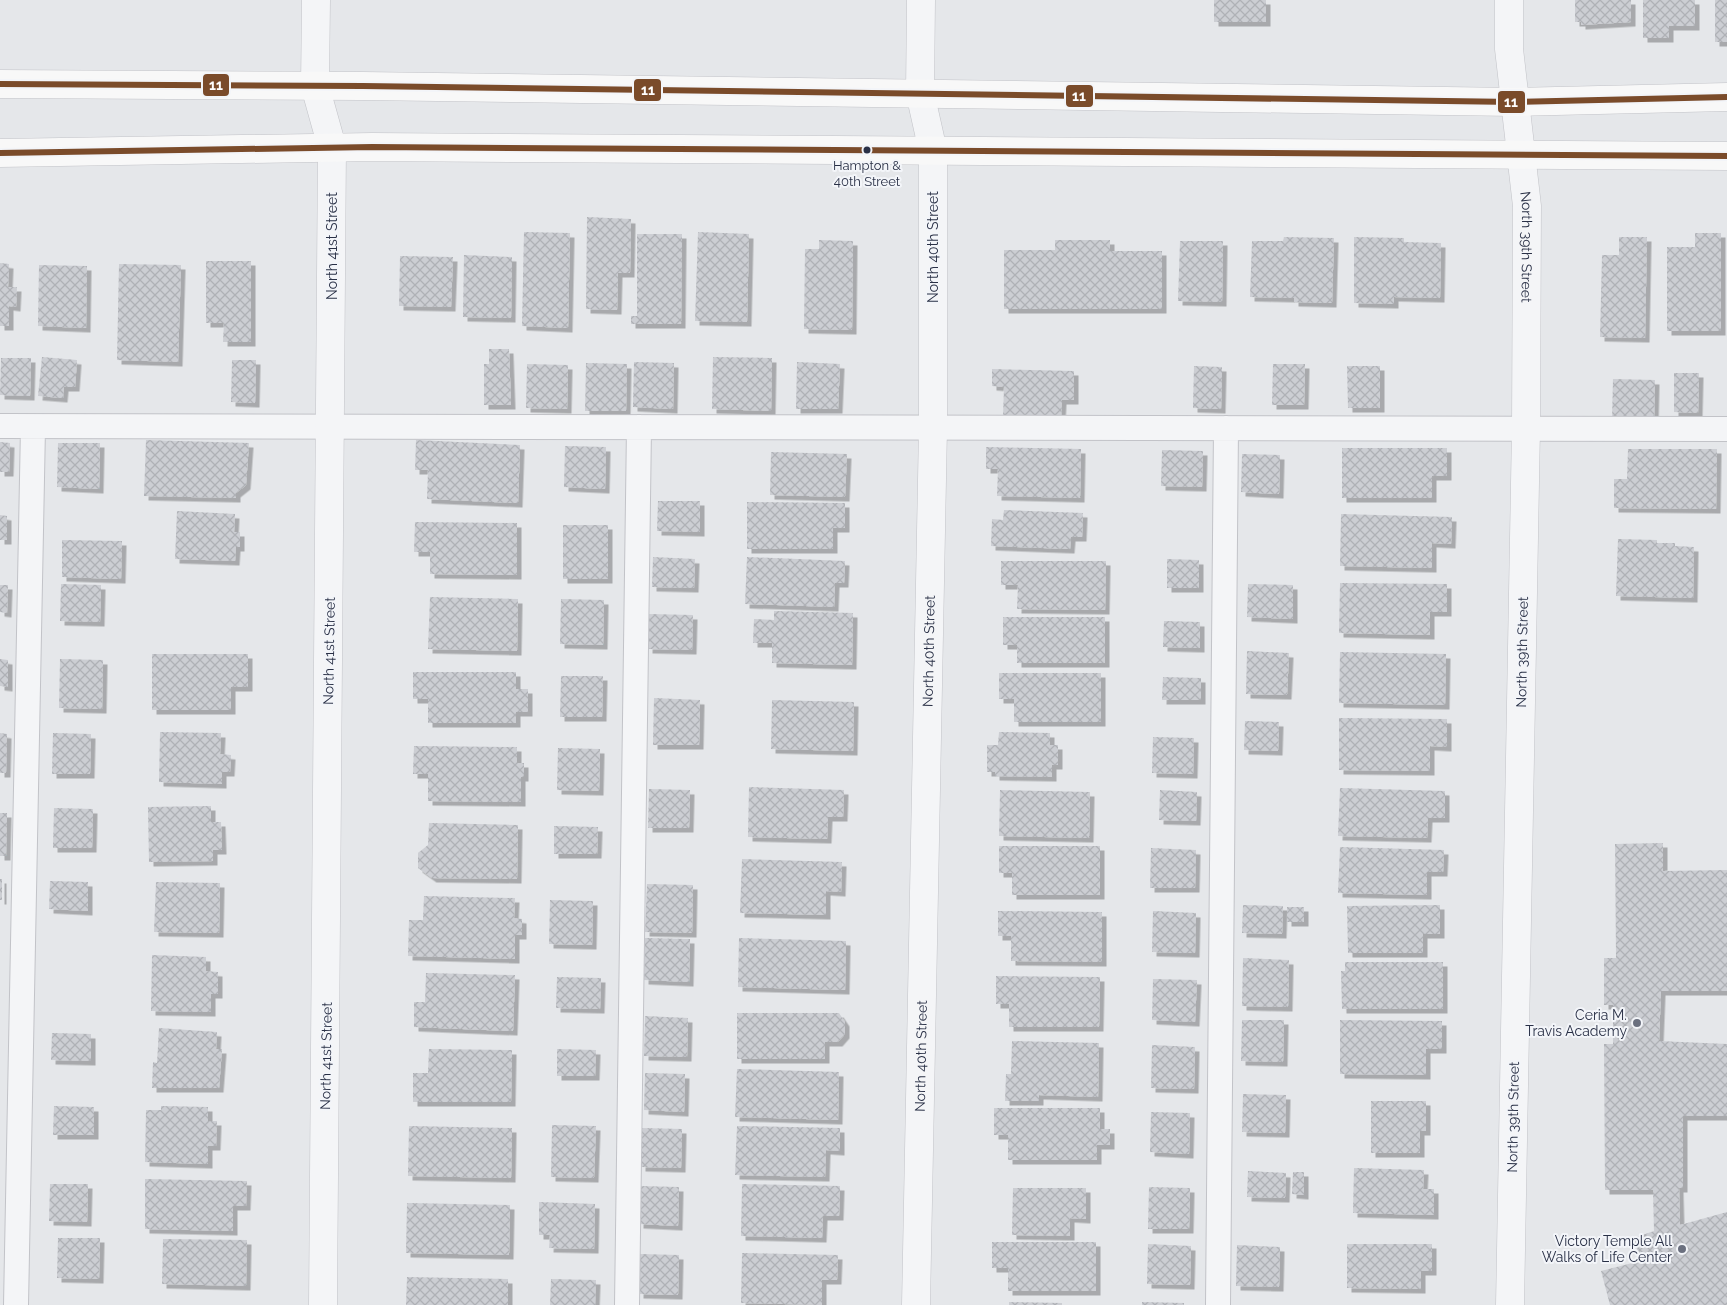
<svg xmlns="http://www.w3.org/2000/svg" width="1727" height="1305" font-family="Raleway,sans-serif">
<defs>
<pattern id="building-cross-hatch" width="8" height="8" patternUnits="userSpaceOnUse" patternTransform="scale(1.25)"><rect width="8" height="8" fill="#ccced3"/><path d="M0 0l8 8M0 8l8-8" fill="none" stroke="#afb1b6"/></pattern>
<filter id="shadow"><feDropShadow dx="4.5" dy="4.5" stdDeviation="0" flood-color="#0004"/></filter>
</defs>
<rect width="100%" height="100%" fill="#e5e7ea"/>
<path fill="url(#building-cross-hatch)" filter="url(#shadow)" d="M 1214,0 L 1266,0 L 1266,22 L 1214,22 Z
M 1575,0 L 1631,0 L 1631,22 L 1581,25 L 1581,22 L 1575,22 Z
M 1643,0 L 1695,0 L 1695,26 L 1669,26 L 1669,38 L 1643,38 Z
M 1715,0 L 1727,0 L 1727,42 L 1715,42 Z
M 587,217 L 631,219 L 630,273 L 618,273 L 617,310 L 586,309 Z
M 524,232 L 570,233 L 568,328 L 522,326 Z
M 698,232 L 749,234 L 747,322 L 695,321 Z
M 1695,233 L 1721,233 L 1721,331 L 1667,331 L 1667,247 L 1695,247 Z
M 637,234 L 682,234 L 681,324 L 631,324 L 631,316 L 637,316 Z
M 1284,237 L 1334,238 L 1332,303 L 1294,302 L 1294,298 L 1250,297 L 1252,241 L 1283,241 Z
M 1354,237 L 1404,238 L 1404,242 L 1441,243 L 1440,298 L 1394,297 L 1394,304 L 1354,303 Z
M 1619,237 L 1647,237 L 1645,338 L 1600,337 L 1602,255 L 1619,255 Z
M 819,240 L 853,241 L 852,330 L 804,329 L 805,249 L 819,249 Z
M 1055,240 L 1110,240 L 1110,251 L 1162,251 L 1162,309 L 1004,309 L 1004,250 L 1055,250 Z
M 1180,241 L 1223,241 L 1222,302 L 1178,301 Z
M 464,255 L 512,257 L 511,318 L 463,317 Z
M 400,256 L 453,257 L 451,307 L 399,306 Z
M 206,261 L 251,261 L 251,342 L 223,342 L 224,323 L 206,323 Z
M 0,263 L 9,264 L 8,287 L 17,287 L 16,307 L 9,306 L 9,326 L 0,326 Z
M 119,264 L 181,265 L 178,362 L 117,360 Z
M 39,265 L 87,266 L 86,328 L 38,326 Z
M 489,349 L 509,349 L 511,405 L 484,405 L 484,364 L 489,364 Z
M 42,357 L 77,360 L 75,387 L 64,387 L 63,398 L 38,396 Z
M 713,357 L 772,358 L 771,411 L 712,409 Z
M 1,358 L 31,358 L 30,396 L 0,395 Z
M 232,360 L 256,360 L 255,403 L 231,402 Z
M 634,362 L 674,363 L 673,409 L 633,407 Z
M 797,362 L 840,364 L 838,409 L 796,409 Z
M 586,363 L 627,364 L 626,411 L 585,411 Z
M 527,364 L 568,365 L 567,409 L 526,408 Z
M 1273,364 L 1305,364 L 1304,405 L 1272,405 Z
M 1194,366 L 1222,367 L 1221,409 L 1193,408 Z
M 1347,366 L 1380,366 L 1380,408 L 1348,408 Z
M 992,369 L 1074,371 L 1074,400 L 1062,400 L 1061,418 L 1003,417 L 1004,387 L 992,386 Z
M 1674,373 L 1699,373 L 1698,413 L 1674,412 Z
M 1613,379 L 1655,380 L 1654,421 L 1612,420 Z
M 146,440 L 249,443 L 246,485 L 236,493 L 236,498 L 144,496 Z
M 416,440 L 520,445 L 518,503 L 427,499 L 428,470 L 415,470 Z
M 0,442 L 10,443 L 9,472 L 0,472 Z
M 58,443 L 100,443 L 99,489 L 57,487 Z
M 565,446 L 606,447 L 605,489 L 564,487 Z
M 986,447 L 1081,449 L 1080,498 L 997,496 L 998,469 L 986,469 Z
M 1342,448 L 1447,448 L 1447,476 L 1432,476 L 1432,498 L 1342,498 Z
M 1628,449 L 1717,449 L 1716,509 L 1614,508 L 1614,479 L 1627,479 Z
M 1162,450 L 1203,451 L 1202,487 L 1161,486 Z
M 771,452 L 847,454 L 845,497 L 770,495 Z
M 1242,454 L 1280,455 L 1279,494 L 1241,492 Z
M 658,501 L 700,501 L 700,532 L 657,531 Z
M 747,502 L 845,503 L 845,528 L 833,528 L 833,549 L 747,549 Z
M 1004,510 L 1083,513 L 1082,537 L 1071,537 L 1070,549 L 991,546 L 992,519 L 1003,520 Z
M 177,511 L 235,514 L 234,532 L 240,532 L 240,547 L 236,547 L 235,561 L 175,559 Z
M 1341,514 L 1452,517 L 1451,544 L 1432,543 L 1432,568 L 1340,566 Z
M 0,515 L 7,516 L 7,540 L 0,540 Z
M 415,522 L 517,523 L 517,575 L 430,574 L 430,552 L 414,552 Z
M 563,525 L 608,525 L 608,579 L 563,579 Z
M 1618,539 L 1657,540 L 1657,543 L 1675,543 L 1675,546 L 1694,547 L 1693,598 L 1616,596 Z
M 62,540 L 122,541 L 121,579 L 62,577 Z
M 653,557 L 695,559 L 694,588 L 652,587 Z
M 747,557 L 845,561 L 844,583 L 835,583 L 834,607 L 745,604 Z
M 1167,559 L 1199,560 L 1199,588 L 1167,588 Z
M 1001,561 L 1106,561 L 1105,610 L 1017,609 L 1018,585 L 1001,585 Z
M 1340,583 L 1447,584 L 1447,612 L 1430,612 L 1430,635 L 1339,633 Z
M 61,584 L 101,585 L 100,622 L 60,621 Z
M 1248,584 L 1293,585 L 1293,619 L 1247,617 Z
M 0,585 L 8,585 L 7,613 L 0,612 Z
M 430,597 L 518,599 L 517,651 L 428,649 Z
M 561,599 L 604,600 L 603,645 L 560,644 Z
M 774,611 L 853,613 L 852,665 L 772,663 L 772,643 L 753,643 L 754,619 L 774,620 Z
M 649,614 L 693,615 L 692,650 L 648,649 Z
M 1003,617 L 1105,617 L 1105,663 L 1017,663 L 1017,645 L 1003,645 Z
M 1164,621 L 1200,622 L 1200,648 L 1163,647 Z
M 1247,651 L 1289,653 L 1287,695 L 1246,694 Z
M 1340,652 L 1446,654 L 1445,705 L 1339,703 Z
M 152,654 L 248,654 L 248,687 L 231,687 L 231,710 L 152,710 Z
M 0,659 L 8,660 L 8,687 L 0,686 Z
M 60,659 L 103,660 L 102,709 L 59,708 Z
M 413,672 L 516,672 L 516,689 L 528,689 L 528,712 L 516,712 L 516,723 L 428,723 L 428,699 L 413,699 Z
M 999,673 L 1101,673 L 1101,722 L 1014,722 L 1014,699 L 999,699 Z
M 561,676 L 603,676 L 602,717 L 560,717 Z
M 1163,677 L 1201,678 L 1201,700 L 1162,700 Z
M 654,698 L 700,700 L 699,745 L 653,745 Z
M 772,700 L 854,702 L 853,751 L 771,749 Z
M 1339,718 L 1447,719 L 1447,747 L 1430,746 L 1430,771 L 1339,770 Z
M 1245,721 L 1279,722 L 1278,751 L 1244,750 Z
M 160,732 L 221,733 L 220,754 L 231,755 L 230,772 L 222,772 L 222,784 L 159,782 Z
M 999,732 L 1050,733 L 1050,745 L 1058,745 L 1058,765 L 1052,765 L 1052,777 L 995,776 L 995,772 L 987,772 L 987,745 L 998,745 Z
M 0,733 L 7,734 L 6,773 L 0,773 Z
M 53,733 L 91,734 L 90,774 L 52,774 Z
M 1153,737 L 1194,738 L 1193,774 L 1152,773 Z
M 414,746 L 517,747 L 517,763 L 524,763 L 524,777 L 521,777 L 521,802 L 428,801 L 428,774 L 413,774 Z
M 558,748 L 600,749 L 599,791 L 557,790 Z
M 749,787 L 844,790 L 843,817 L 828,817 L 827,839 L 748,837 Z
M 1340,788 L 1445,791 L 1445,818 L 1428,818 L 1427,838 L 1338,836 Z
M 649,789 L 690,790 L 689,828 L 648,828 Z
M 1000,790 L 1090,792 L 1089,838 L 999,836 Z
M 1160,790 L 1197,792 L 1196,821 L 1159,820 Z
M 211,806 L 211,822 L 221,822 L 222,850 L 213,850 L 213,861 L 149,862 L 148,807 Z
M 54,808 L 93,809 L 92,848 L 53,848 Z
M 0,813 L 7,813 L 6,856 L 0,856 Z
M 429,823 L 518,825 L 517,879 L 432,878 L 418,868 L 418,853 L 428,845 Z
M 554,826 L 598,827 L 597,854 L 554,854 Z
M 1663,843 L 1663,871 L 1727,870 L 1727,991 L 1661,991 L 1659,1041 L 1727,1044 L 1727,1116 L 1683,1116 L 1683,1188 L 1679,1188 L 1680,1225 L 1727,1212 L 1727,1305 L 1610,1305 L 1601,1271 L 1640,1261 L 1634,1238 L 1654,1231 L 1653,1190 L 1605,1190 L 1604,1044 L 1613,1044 L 1613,1005 L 1604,1005 L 1604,958 L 1616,958 L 1615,844 Z
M 999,846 L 1100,846 L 1100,895 L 1012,895 L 1012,873 L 999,873 Z
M 1340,847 L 1444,850 L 1443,872 L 1427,872 L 1427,895 L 1338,893 Z
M 1151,848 L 1196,850 L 1195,888 L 1150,888 Z
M 742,859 L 842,862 L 841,892 L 826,891 L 826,915 L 740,913 Z
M 0,879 L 2,879 L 2,900 L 0,900 Z
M 50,881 L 88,882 L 88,911 L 49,909 Z
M 156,882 L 220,883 L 219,933 L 154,932 Z
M 647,884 L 693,885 L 692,933 L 645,932 Z
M 424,896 L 515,898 L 514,918 L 522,919 L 522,935 L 515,935 L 515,959 L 408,956 L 409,920 L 423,920 Z
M 550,900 L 593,901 L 592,945 L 549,944 Z
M 1243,905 L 1283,906 L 1282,934 L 1242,933 Z
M 1440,905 L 1440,934 L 1423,934 L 1423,953 L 1348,953 L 1347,906 Z
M 1287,907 L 1304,907 L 1304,922 L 1287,922 Z
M 998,911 L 1102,912 L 1102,962 L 1011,961 L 1011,936 L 998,936 Z
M 1153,911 L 1196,913 L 1195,953 L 1152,952 Z
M 645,938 L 690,939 L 689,982 L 644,980 Z
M 739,938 L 846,941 L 845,990 L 738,987 Z
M 152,955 L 206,957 L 206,971 L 218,972 L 218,994 L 211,994 L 211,1012 L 151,1011 Z
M 1243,958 L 1289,960 L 1288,1007 L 1242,1006 Z
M 1345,962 L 1443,962 L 1443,1009 L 1342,1009 L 1341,971 L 1345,971 Z
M 426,973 L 515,975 L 513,1031 L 414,1027 L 414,1002 L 425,1002 Z
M 996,976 L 1100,977 L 1099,1027 L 1009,1027 L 1009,1004 L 996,1004 Z
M 557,977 L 601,978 L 600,1009 L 556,1008 Z
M 1153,979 L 1197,980 L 1195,1022 L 1152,1020 Z
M 737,1013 L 839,1013 L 845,1022 L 845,1034 L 838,1042 L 825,1042 L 825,1059 L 737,1059 Z
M 645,1016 L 688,1018 L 687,1057 L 644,1056 Z
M 1242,1020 L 1284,1020 L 1283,1062 L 1241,1061 Z
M 1340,1020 L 1442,1021 L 1442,1049 L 1426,1049 L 1426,1075 L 1340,1074 Z
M 159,1028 L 217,1032 L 216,1049 L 222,1049 L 219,1088 L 152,1088 L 153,1062 L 157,1063 Z
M 52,1033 L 91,1034 L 91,1061 L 51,1060 Z
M 1012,1041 L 1099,1043 L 1098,1097 L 1039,1095 L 1039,1101 L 1005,1101 L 1006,1074 L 1011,1074 Z
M 1152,1045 L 1195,1047 L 1194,1089 L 1151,1088 Z
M 429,1049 L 512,1050 L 511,1102 L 413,1102 L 413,1073 L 428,1073 Z
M 557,1049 L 596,1050 L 595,1076 L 557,1076 Z
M 737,1069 L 839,1072 L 838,1120 L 735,1117 Z
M 645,1073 L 685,1074 L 684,1112 L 644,1110 Z
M 1243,1094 L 1286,1095 L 1285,1133 L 1242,1132 Z
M 1371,1101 L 1426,1101 L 1426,1131 L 1420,1131 L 1420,1153 L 1371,1153 Z
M 54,1106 L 94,1107 L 94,1135 L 53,1135 Z
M 161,1106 L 208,1107 L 208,1121 L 217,1121 L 216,1146 L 208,1146 L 208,1164 L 145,1162 L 146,1110 L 161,1110 Z
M 994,1108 L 1100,1108 L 1100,1129 L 1110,1129 L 1110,1145 L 1097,1145 L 1097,1160 L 1008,1160 L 1008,1135 L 994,1135 Z
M 1151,1112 L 1190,1113 L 1189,1154 L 1150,1152 Z
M 552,1125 L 596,1126 L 594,1178 L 551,1177 Z
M 409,1126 L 512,1128 L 511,1178 L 408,1176 Z
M 737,1126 L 840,1128 L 840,1151 L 826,1150 L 825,1177 L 735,1175 Z
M 642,1128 L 682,1129 L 681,1168 L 641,1167 Z
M 1354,1168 L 1424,1170 L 1423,1189 L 1434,1189 L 1434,1215 L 1353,1213 Z
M 1248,1171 L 1286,1173 L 1285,1198 L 1247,1197 Z
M 1293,1172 L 1304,1172 L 1304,1195 L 1292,1194 Z
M 145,1179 L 247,1181 L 246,1206 L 233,1206 L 233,1231 L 145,1229 Z
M 50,1184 L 88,1184 L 87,1222 L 49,1221 Z
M 742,1184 L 840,1186 L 839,1216 L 823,1216 L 822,1238 L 741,1236 Z
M 640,1186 L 679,1187 L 678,1226 L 639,1224 Z
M 1149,1187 L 1190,1188 L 1189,1229 L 1148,1229 Z
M 1013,1188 L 1086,1188 L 1086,1219 L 1070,1218 L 1070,1236 L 1012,1235 Z
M 539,1202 L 595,1204 L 594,1249 L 549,1248 L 550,1235 L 539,1235 Z
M 407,1203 L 510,1205 L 509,1255 L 406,1253 Z
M 58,1238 L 100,1238 L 99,1279 L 57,1278 Z
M 163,1239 L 247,1240 L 246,1286 L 162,1284 Z
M 992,1242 L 1096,1242 L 1096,1291 L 1008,1291 L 1008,1268 L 992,1268 Z
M 1148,1244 L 1191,1246 L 1190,1285 L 1147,1284 Z
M 1347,1244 L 1432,1244 L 1432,1271 L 1421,1271 L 1421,1289 L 1347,1288 Z
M 1237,1245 L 1280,1247 L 1279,1287 L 1236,1286 Z
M 742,1253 L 838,1255 L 837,1280 L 822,1280 L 822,1305 L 741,1303 Z
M 640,1254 L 679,1255 L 678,1295 L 639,1294 Z
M 407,1277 L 508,1279 L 508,1305 L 406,1305 Z
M 551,1279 L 596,1280 L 595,1305 L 550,1305 Z
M 1009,1302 L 1062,1303 L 1062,1305 L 1009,1305 Z
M 1142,1302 L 1184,1303 L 1184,1305 L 1142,1305 Z"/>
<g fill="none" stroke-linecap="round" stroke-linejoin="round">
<defs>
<path id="lane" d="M 0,426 L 1727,429
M 16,1305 L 33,427
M 627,1305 L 639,427
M 1218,1305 L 1226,428"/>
<g id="street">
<path d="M 316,0 L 315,86 L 332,147 L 323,1305"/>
<path id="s1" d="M 1509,0 L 1509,49 L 1527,206 L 1526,428 L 1510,1305"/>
<path id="s2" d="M 916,1305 L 933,428 L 933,151 L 920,93 L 921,0"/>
</g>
<path id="secondary" d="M 0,84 L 363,86 L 1515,102 L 1727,97
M 0,153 L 372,147 L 1727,156"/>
</defs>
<use href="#lane" stroke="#c2c3c8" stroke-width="26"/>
<use href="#street" stroke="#c2c3c8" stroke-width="29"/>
<use href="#secondary" stroke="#c2c3c8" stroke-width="29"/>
<use href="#lane" stroke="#f4f5f7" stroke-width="24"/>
<use href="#street" stroke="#f4f5f7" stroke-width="28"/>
<use href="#secondary" stroke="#f8f8f8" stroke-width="28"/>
<defs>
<path id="bus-1" d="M 0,84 L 363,86 L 1515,102 L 1727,97
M 0,153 L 372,147 L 1727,156"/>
</defs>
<use href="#bus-1" stroke="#f3f5f9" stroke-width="10"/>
<use href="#bus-1" stroke="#7a4b2a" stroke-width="6"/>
</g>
<circle fill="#293046" stroke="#f3f5f9" stroke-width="2" cx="867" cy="150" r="4.5"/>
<g fill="#6b707f" stroke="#f3f5f9" stroke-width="2">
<circle cx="1637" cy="1023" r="5"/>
<circle cx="1682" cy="1249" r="5"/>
</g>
<g text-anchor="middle" stroke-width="4" stroke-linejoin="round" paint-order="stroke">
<g font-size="13" fill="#293046" stroke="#f3f5f9">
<text x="867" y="170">Hampton &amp;<tspan x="867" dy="16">40th Street</tspan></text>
</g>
<g font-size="14" fill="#293046" stroke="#f3f5f9">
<text transform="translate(332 246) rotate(-90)" y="5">North 41st Street</text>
<text transform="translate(933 247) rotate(-90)" y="5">North 40th Street</text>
<text dy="5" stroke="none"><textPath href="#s1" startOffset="248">North 39th Street</textPath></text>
<text transform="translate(329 651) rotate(-89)" y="5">North 41st Street</text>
<text dy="5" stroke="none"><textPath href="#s2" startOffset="654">North 40th Street</textPath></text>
<text transform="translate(1522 652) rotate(-89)" y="5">North 39th Street</text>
<text transform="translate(326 1056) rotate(-89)" y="5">North 41st Street</text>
<text dy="5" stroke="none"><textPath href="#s2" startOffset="249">North 40th Street</textPath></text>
<text transform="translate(1513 1117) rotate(-89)" y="5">North 39th Street</text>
</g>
<g font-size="14" fill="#293046" stroke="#f3f5f9" text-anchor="end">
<text x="1627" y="1020">Ceria M.<tspan x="1627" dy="16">Travis Academy</tspan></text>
<text x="1672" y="1246">Victory Temple All<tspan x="1672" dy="16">Walks of Life Center</tspan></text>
</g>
</g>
<g stroke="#f3f5f9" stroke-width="2">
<rect x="202" y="73" width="28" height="24" rx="5" fill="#7a4b2a"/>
<rect x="633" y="78" width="29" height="24" rx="5" fill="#7a4b2a"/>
<rect x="1065" y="84" width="29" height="24" rx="5" fill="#7a4b2a"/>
<rect x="1497" y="90" width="29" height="24" rx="5" fill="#7a4b2a"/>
</g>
<g font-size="14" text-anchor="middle" font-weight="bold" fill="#fff">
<text x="216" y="90">11</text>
<text x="648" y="95">11</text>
<text x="1079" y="101">11</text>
<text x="1511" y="107">11</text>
</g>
</svg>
